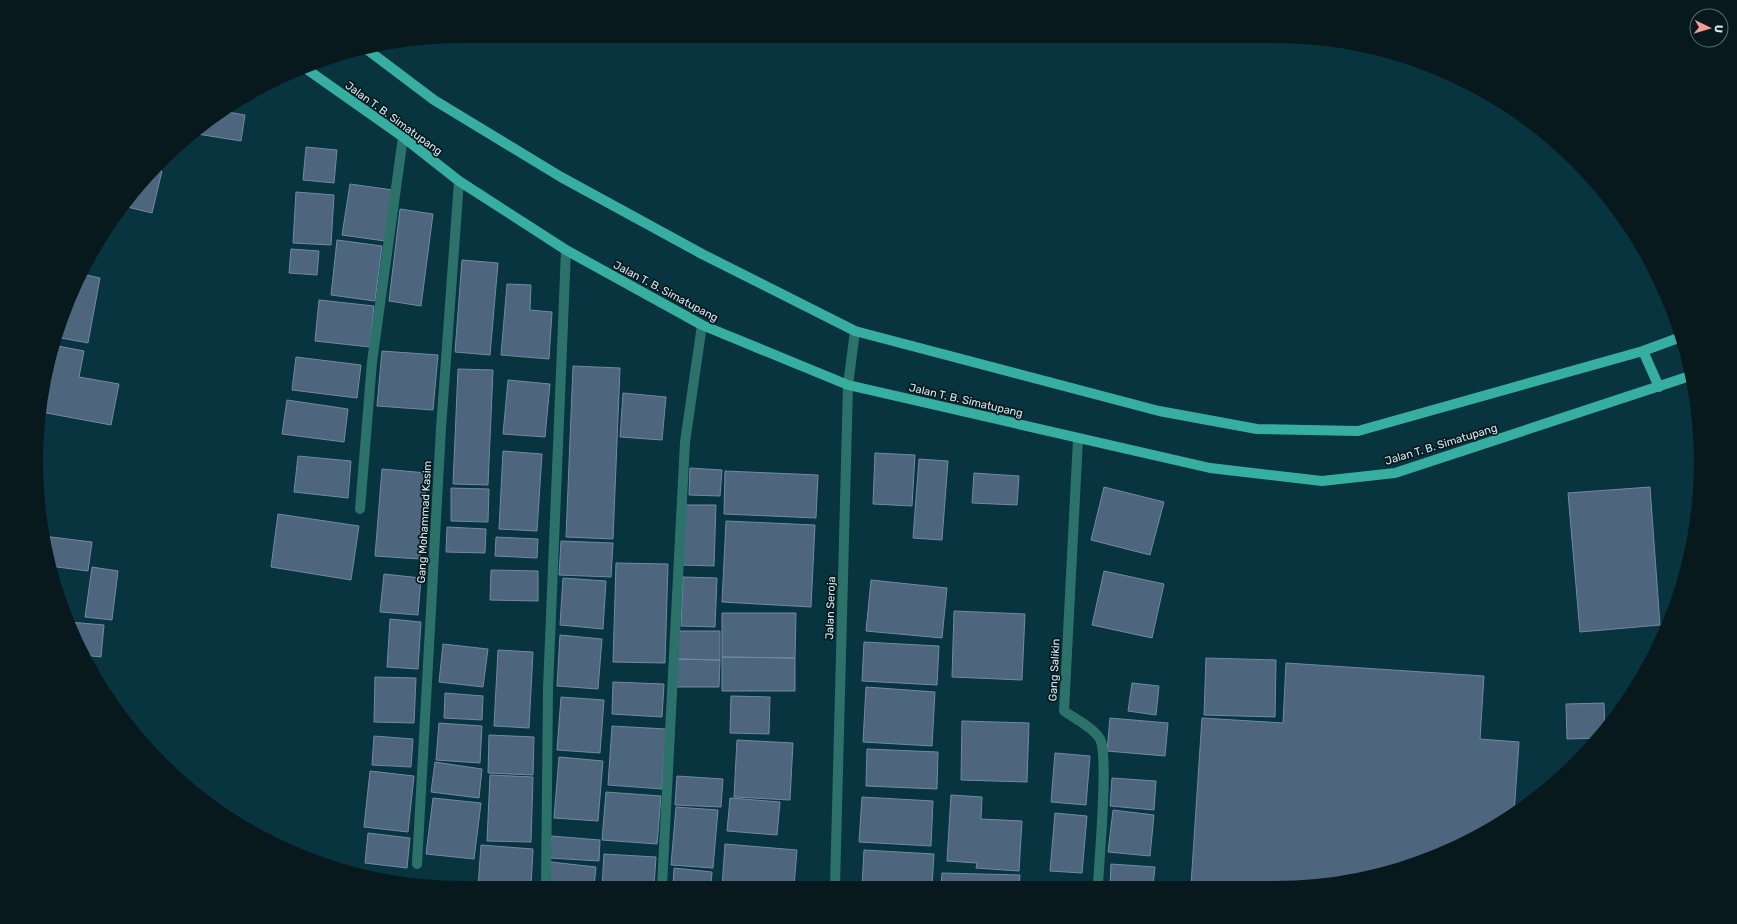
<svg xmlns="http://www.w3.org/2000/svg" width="1737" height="924" font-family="Rubik,sans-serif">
<rect width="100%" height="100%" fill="#07343f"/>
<path fill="#4e657e" stroke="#7289a5" d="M 222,111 L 245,115 L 241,141 L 197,134 L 197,129 L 202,124 Z
M 306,147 L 337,150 L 334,183 L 303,180 Z
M 155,169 L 162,171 L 152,213 L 123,206 L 142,181 Z
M 350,184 L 393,190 L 385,241 L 342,235 Z
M 296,192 L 334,195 L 331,245 L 293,243 Z
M 400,209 L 433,214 L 421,306 L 389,301 Z
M 337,240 L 382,246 L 375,301 L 331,295 Z
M 291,249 L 319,251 L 317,275 L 289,273 Z
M 462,260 L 498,263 L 490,355 L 455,352 Z
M 82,274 L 100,278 L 88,343 L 56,337 L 69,299 Z
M 507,284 L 531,285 L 530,310 L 552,312 L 549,359 L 501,355 Z
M 319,300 L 374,306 L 370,347 L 315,341 Z
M 53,345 L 84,351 L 79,377 L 119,384 L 111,425 L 41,412 Z
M 382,351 L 438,355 L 433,410 L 377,406 Z
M 296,357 L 361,365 L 357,398 L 292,390 Z
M 573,366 L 620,368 L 613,539 L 566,537 Z
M 458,369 L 493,370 L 488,485 L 453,484 Z
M 508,380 L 550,384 L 545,437 L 503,434 Z
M 623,393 L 666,397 L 662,440 L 620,437 Z
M 287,400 L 348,409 L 344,442 L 282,434 Z
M 503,451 L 542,454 L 537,531 L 499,529 Z
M 875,453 L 915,455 L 912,506 L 873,504 Z
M 298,456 L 351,461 L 348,498 L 294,492 Z
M 919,459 L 948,461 L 942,540 L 913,538 Z
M 690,468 L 722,470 L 720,496 L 689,495 Z
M 382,469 L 427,473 L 420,559 L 375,556 Z
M 725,471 L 818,475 L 816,518 L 724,514 Z
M 974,473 L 1019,476 L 1017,505 L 972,503 Z
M 1104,487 L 1164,502 L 1150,555 L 1091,540 Z
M 1650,487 L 1660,625 L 1580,632 L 1568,493 Z
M 451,488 L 489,489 L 488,522 L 451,521 Z
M 682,505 L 716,505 L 714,566 L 681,565 Z
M 278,514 L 359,526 L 351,580 L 271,567 Z
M 726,521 L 815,525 L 811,607 L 722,602 Z
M 447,527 L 486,529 L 485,553 L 446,552 Z
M 43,536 L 92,542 L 88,571 L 49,566 Z
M 496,537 L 538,539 L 537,558 L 495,556 Z
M 561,541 L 613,543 L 611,577 L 559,575 Z
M 616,563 L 668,564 L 665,663 L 613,662 Z
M 92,567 L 118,571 L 112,620 L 85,617 Z
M 491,570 L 538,571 L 538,601 L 490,600 Z
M 1104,571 L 1164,584 L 1152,638 L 1092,625 Z
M 384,574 L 421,578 L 418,615 L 380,612 Z
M 683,577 L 717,578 L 715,627 L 681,626 Z
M 563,578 L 606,581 L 603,629 L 560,625 Z
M 871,580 L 947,588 L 942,638 L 866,631 Z
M 954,611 L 1025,614 L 1022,680 L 952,677 Z
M 722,613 L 796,613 L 795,658 L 722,657 Z
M 390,619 L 421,622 L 418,669 L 387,667 Z
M 69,622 L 104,625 L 101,657 L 83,655 Z
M 677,631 L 720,631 L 720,660 L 676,659 Z
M 560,635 L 602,639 L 598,689 L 557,686 Z
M 864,642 L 939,646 L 937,685 L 862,681 Z
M 443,644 L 488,649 L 483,687 L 439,682 Z
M 498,650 L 533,652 L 529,728 L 494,726 Z
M 722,657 L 795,658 L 795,691 L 722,691 Z
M 1206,658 L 1276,660 L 1275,717 L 1204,715 Z
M 676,659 L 720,660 L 719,687 L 676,687 Z
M 1286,663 L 1484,676 L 1480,739 L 1519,742 L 1514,814 L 1438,856 L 1331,884 L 1191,885 L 1202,718 L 1283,723 Z
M 375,677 L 416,678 L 414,723 L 374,722 Z
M 613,682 L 664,684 L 662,717 L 612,714 Z
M 1132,683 L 1159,686 L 1156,715 L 1128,711 Z
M 866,687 L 935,692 L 932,746 L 863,742 Z
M 445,693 L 483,696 L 482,720 L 444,718 Z
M 731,696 L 770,697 L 769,734 L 730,733 Z
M 561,697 L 604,700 L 600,753 L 557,750 Z
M 1604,703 L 1605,729 L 1598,738 L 1567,739 L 1566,704 Z
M 1110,718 L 1168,723 L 1165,756 L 1107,751 Z
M 962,721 L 1029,723 L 1027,782 L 961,780 Z
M 439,723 L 482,726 L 480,763 L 436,760 Z
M 612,726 L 666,729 L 662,789 L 608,785 Z
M 489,735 L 534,737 L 533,775 L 488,773 Z
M 374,736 L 413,739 L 411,767 L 372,765 Z
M 737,740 L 793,743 L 790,800 L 734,797 Z
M 867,749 L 938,752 L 937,789 L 866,786 Z
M 1055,753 L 1090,756 L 1086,805 L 1051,802 Z
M 559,757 L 603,761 L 598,821 L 554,818 Z
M 435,762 L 482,769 L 479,798 L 431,792 Z
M 370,771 L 414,776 L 408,832 L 364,827 Z
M 490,775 L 533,777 L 531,842 L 487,841 Z
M 677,776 L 723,779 L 721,807 L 675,805 Z
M 1112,778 L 1156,781 L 1154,810 L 1110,806 Z
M 606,792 L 661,796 L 657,844 L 602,840 Z
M 951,795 L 982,797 L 981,819 L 1022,821 L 1019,871 L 976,868 L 977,863 L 947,861 Z
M 862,797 L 933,801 L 931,846 L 859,842 Z
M 433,798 L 481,803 L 474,859 L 426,854 Z
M 730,798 L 780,802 L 777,835 L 727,831 Z
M 676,807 L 718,810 L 713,868 L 671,865 Z
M 1113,810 L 1154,815 L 1150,856 L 1108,852 Z
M 1055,813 L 1087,816 L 1082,873 L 1050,871 Z
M 368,833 L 410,838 L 407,868 L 365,863 Z
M 551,836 L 600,840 L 599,861 L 550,858 Z
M 725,844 L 797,850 L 794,886 L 722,886 Z
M 481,845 L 533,849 L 531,887 L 478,887 Z
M 864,850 L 934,854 L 932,886 L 862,886 Z
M 604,854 L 656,857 L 654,886 L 602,887 Z
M 551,862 L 596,867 L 594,887 L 549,887 Z
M 1111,864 L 1155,867 L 1153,885 L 1110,885 Z
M 674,868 L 712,872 L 711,886 L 673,886 Z
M 942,873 L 1020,875 L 1019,885 L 941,886 Z"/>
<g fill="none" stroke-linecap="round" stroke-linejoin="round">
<path stroke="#2d726a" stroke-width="10" d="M 1078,439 L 1064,711 C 1074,718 1094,728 1100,739 C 1109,755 1099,861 1098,885
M 360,509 L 372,362 L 403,137
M 417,864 L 441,428 L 459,181
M 662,886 L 685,442 L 702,325
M 835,886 L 848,385 L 855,331
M 546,887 L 548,689 L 566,250"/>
<path stroke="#36afa2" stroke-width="10" d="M 365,48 L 434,100 L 561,177 L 702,254 L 855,331 L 1159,411 L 1257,429 L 1358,431 L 1643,351 L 1681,337
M 305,68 L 403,137 L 459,181 L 566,250 L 702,325 L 848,385 L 1210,468 L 1322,481 L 1395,473 L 1690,376
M 1643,351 L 1659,387"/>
</g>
<g text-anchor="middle" stroke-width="3.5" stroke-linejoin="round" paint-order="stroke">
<g font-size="11" fill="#d4eaf1" stroke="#08191e">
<text transform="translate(394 118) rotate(36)" y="4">Jalan T. B. Simatupang</text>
<text transform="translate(666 291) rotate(28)" y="4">Jalan T. B. Simatupang</text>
<text transform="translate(966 400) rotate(13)" y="4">Jalan T. B. Simatupang</text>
<text transform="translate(1441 444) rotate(-17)" y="4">Jalan T. B. Simatupang</text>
<text transform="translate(424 522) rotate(-87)" y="4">Gang Mohammad Kasim</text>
<text transform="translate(830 608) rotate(-88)" y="4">Jalan Seroja</text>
<text transform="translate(1054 670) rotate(-87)" y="4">Gang Salikin</text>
</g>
</g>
<path d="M0 0H1737V924H0ZM462 43H1275A419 419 0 0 1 1694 462V462A419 419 0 0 1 1275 881H462A419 419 0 0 1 43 462V462A419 419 0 0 1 462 43Z" fill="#08191e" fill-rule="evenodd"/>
<g transform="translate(1709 28) rotate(95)"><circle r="19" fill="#08191e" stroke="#5a6d72"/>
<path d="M0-3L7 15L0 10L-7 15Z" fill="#f59c92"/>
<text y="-6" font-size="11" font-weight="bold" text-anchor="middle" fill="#d4eaf1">U</text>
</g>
</svg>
